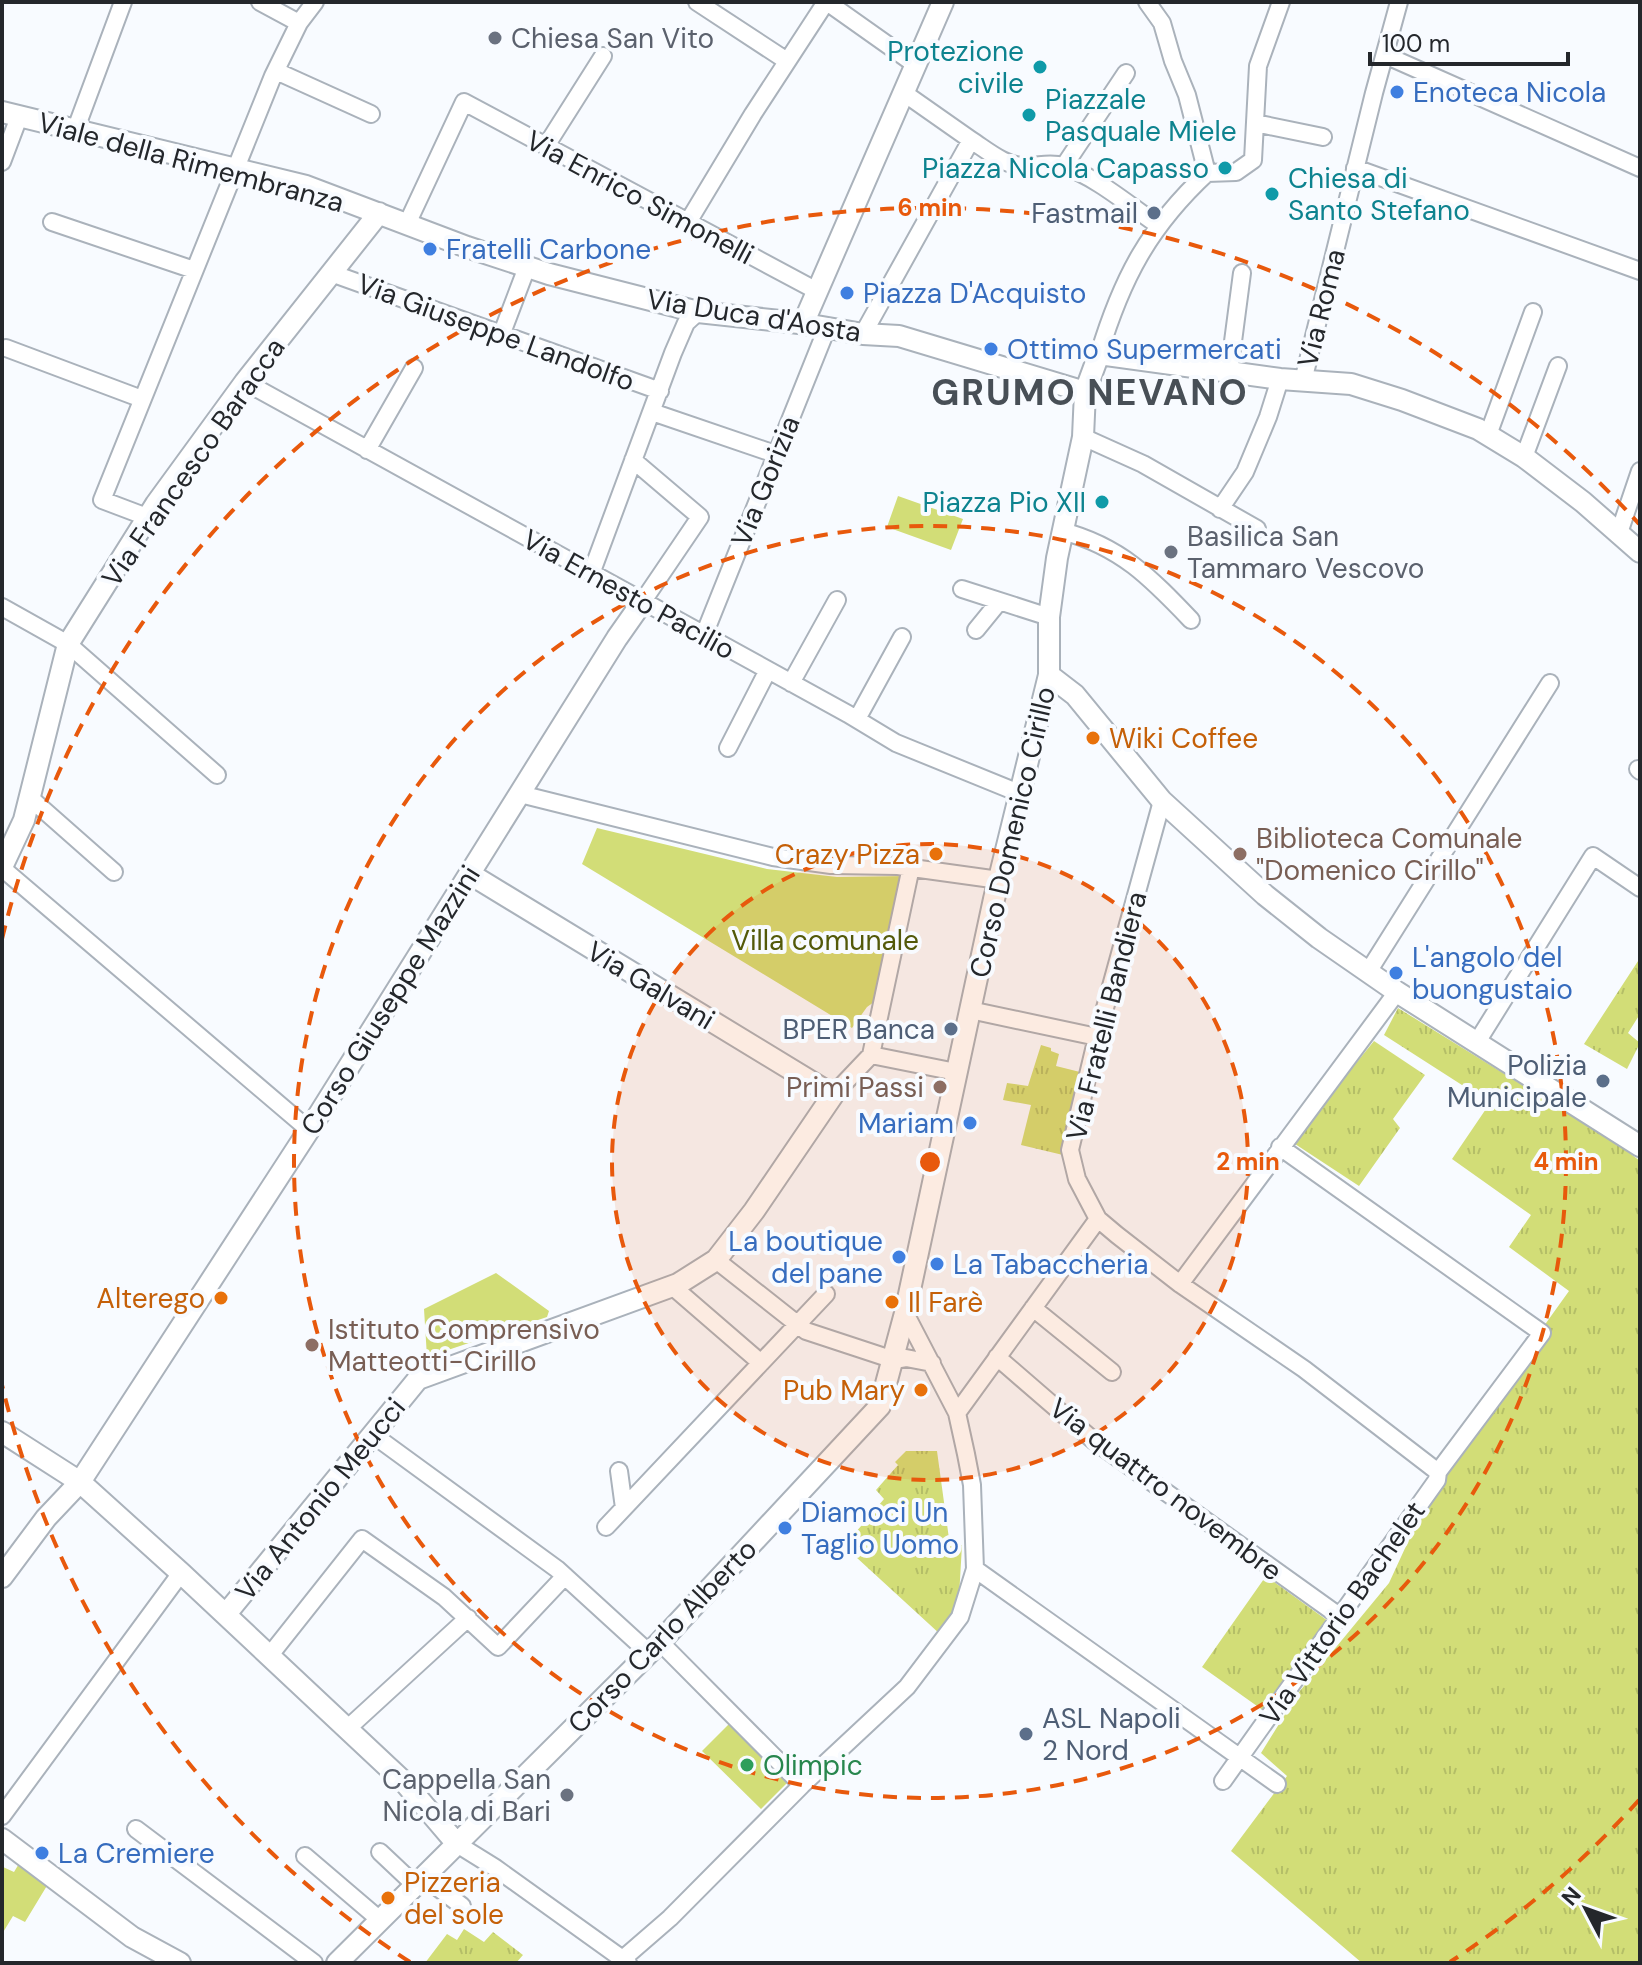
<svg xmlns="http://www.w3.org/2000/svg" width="1642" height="1965" font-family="'DM Sans',sans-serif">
<defs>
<pattern id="grass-tufts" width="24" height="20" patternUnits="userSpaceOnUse" patternTransform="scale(2)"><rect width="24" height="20" fill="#d2dd77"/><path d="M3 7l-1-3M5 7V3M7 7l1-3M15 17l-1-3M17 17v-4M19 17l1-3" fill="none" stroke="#b4be67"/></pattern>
</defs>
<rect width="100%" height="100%" fill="#f8fbff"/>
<path fill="url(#grass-tufts)" d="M 1640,958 L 1640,1014 L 1628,1033 L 1640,1043 L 1627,1069 L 1584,1044 Z
M 1398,1008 L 1619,1145 L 1640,1161 L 1640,1963 L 1362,1963 L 1231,1851 L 1287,1776 L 1261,1753 L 1299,1692 L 1389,1583 L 1442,1468 L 1569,1291 L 1509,1247 L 1531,1215 L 1452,1159 L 1490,1103 L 1384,1035 Z
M 1374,1041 L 1425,1075 L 1393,1119 L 1400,1128 L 1359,1186 L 1292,1142 Z
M 1041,1045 L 1051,1048 L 1051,1051 L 1059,1054 L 1056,1066 L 1084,1073 C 1070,1098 1067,1127 1063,1155 L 1021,1145 L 1031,1105 L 1003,1100 L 1007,1083 L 1028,1086 Z
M 906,1451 L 937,1451 L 950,1546 L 962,1545 L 959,1597 L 941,1635 L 844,1546 L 884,1499 L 876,1490 L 898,1465 L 895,1462 Z
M 1266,1576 L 1328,1621 L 1264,1711 L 1202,1667 Z
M 464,1929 L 484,1942 L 493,1932 L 523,1955 L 516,1963 L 425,1963 L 447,1934 L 457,1940 Z"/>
<path fill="#d2dd77" d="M 898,496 L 963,519 L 951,550 L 887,527 Z
M 597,828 L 767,869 L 837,877 L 908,876 L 874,1002 L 867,1007 L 852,1028 L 582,864 Z
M 496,1273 L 549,1311 L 547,1317 L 427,1357 L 424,1309 Z
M 733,1720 L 792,1778 L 761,1809 L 702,1751 Z
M 20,1862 L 48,1884 L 25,1922 L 13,1916 L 2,1934 L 2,1869 L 3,1867 L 14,1872 Z"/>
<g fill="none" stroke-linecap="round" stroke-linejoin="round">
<defs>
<path id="minor" d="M 260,2 L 299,23
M 697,2 L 787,61
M 827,2 L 916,65
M 1147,2 L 1162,23 L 1173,61 L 1187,95 L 1207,173
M 1385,55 L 1640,168
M 276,71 L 371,114
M 1255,123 L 1323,137
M 75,131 L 123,2
M 971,140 C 988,151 1006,167 1026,166 C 1039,166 1051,162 1063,166 C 1095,176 1130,206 1158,225
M 546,146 L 603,56
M 2,162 L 19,117
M 1064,166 L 1126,73
M 1355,168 L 1640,271
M 52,222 L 194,270
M 688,222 L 753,114 L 826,2
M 407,224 L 464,102 L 817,291
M 331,273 L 660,391
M 502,333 L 527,267
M 863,334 L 971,140 L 904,93
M 6,348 L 142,399
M 1099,354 C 1122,278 1149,227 1207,173 L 1236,172 L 1253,160 L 1258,66 L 1281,2
M 1229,372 L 1242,273
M 1303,381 L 1374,93 L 1399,2
M 245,382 L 848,714 L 896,743 L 1019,793
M 652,412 L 775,454
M 1488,435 L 1533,312
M 1083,437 L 1143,464 L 1257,529
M 367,450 L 414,368
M 1524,457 L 1558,366
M 633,460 L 700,517 L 643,601
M 1220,509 L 1245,472 L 1268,417 L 1280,379
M 147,517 L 102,500 L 273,76 L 299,23 L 315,2
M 1062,531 C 1120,546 1151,578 1191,620
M 1619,533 L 1640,471
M 591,574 L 673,353 L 686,323 L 698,312
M 962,589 L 1049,617
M 2,607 L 68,644 L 217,775
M 976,630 L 998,603
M 704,635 L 827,328
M 791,683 L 837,600
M 857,719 L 902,637
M 728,748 L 768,670
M 1638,769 L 1640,771
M 520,794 L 773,857 L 831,865 L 898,866 L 999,880
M 29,797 L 114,872
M 1162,801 L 1097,1037 L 1070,1150 L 1077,1179 L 1098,1219 L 1117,1235 L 1180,1284 L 1304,1369 L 1438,1472 L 1437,1480 L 1223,1781
M 2,868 L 308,1129
M 1368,972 L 1550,683
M 970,1010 L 1097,1037
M 1477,1042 L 1593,856 L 1640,888
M 871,1055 L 911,867
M 871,1055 L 956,1072
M 833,1095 L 871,1055
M 1280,1147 L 1542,1333 L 1438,1472
M 716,1260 L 806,1331 L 894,1360 L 906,1358 L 932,1363
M 1180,1284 L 1397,992
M 672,1286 L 761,1363
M 1033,1308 L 1112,1372
M 997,1357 L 1093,1440 L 1339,1616
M 957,1413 L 1098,1219
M 372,1434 L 557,1569 L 649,1653
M 619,1471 L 624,1508
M 606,1527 L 826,1294
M 975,1569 L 1277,1784
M 660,1642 L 802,1785
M 270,1655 L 362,1539 L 444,1597 L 498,1647 L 565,1576
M 348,1728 L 468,1618
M 2,1816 L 181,1573
M 136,1829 L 314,1963
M 457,1844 L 494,1867 L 628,1963
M 380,1852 L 415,1885
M 305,1856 L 380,1920
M 424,1877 L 462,1906
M 618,1963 L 670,1918 L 802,1785 L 907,1687 L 960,1617 L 975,1569 L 972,1485 L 966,1454 L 957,1413 L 905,1313"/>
<path id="tertiary" d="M 2,112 L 306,186 L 467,247 L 549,274 L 698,312 L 799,323 L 863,334 L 899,336 L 1085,392
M 803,324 L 943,2
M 1049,675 L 1075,695 L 1162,801 L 1265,895 L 1319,938 L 1397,992 L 1640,1146
M 2,867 L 24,820 L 68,644 L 156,504 L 245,382 L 379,213
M 2,1432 L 80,1482 L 181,1573 L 405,1783 L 457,1844
M 2,1577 L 46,1518 L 80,1482 L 318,1116 L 617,638 L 643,601
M 226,1614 L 418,1379 L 678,1284 L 716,1260 L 754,1211 L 833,1095 L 470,874
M 2,1839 L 132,1937 L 180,1963
M 337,1963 L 660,1642 L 880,1406 L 905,1313 L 994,899 L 1049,675 L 1049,617 L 1057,558 L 1083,437 L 1085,392 L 1099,354 L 1280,379 L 1351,384 L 1402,400 L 1478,429 L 1524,457 L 1583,502 L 1640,552"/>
</defs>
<use href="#minor" stroke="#aab2bb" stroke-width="20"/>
<use href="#tertiary" stroke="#aab2bb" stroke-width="24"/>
<use href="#minor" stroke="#fff" stroke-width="16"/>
<use href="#tertiary" stroke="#fff" stroke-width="20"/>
</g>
<circle cx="930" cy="1162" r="318" fill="#e8590c" fill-opacity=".12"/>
<g fill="none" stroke="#e8590c" stroke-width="4" stroke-dasharray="14 10">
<circle cx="930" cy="1162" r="318"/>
<circle cx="930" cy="1162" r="636"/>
<path d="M1639 1800A954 954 0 0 1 1450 1962M410 1962A954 954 0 0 1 2 1385M2 939A954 954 0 0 1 1639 524"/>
</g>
<g fill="#6b7280" stroke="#f8fbff" stroke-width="3">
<circle cx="495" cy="38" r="8"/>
<circle cx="1171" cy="552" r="8"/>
<circle cx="567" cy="1795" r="8"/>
</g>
<g fill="#0f9aa8" stroke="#f8fbff" stroke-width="3">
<circle cx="1040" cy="67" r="8"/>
<circle cx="1029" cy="115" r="8"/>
<circle cx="1225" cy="168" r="8"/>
<circle cx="1272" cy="194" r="8"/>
<circle cx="1102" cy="502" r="8"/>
</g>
<g fill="#3f7fe0" stroke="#f8fbff" stroke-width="3">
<circle cx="1397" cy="92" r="8"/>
<circle cx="430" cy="249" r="8"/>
<circle cx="847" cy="293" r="8"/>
<circle cx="991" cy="349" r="8"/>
<circle cx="1396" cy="973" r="8"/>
<circle cx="970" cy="1123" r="8"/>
<circle cx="899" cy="1257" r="8"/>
<circle cx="937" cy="1264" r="8"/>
<circle cx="785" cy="1528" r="8"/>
<circle cx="42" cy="1853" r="8"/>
</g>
<g fill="#5c6f8a" stroke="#f8fbff" stroke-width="3">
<circle cx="1154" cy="213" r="8"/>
<circle cx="951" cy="1029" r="8"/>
<circle cx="1603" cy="1081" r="8"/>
<circle cx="1026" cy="1734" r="8"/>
</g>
<g fill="#e8710a" stroke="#f8fbff" stroke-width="3">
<circle cx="1093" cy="738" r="8"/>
<circle cx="936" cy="854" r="8"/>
<circle cx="221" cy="1298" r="8"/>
<circle cx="892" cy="1302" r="8"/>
<circle cx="921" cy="1390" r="8"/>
<circle cx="388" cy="1898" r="8"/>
</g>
<g fill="#8d6e63" stroke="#f8fbff" stroke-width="3">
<circle cx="1240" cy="854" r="8"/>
<circle cx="940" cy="1087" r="8"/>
<circle cx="312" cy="1345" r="8"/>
</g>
<circle fill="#2e9e5b" stroke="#f8fbff" stroke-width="3" cx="747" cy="1765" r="8"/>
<g text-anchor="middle" stroke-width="8" stroke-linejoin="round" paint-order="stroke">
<g font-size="28" fill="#5b616d" stroke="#f8fbff" text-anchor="start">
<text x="511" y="48">Chiesa San Vito</text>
<text x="1187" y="546">Basilica San<tspan x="1187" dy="32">Tammaro Vescovo</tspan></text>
<text x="551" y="1789" text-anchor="end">Cappella San<tspan x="551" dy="32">Nicola di Bari</tspan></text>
</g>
<g font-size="28" fill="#0d838f" stroke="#f8fbff" text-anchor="end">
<text x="1024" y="61">Protezione<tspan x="1024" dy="32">civile</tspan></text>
<text x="1045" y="109" text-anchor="start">Piazzale<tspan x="1045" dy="32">Pasquale Miele</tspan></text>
<text x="1209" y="178">Piazza Nicola Capasso</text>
<text x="1288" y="188" text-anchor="start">Chiesa di<tspan x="1288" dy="32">Santo Stefano</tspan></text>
<text x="1086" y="512">Piazza Pio XII</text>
</g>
<g font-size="28" fill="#366cbe" stroke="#f8fbff" text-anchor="start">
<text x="1413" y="102">Enoteca Nicola</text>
<text x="446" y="259">Fratelli Carbone</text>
<text x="863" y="303">Piazza D'Acquisto</text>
<text x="1007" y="359">Ottimo Supermercati</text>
<text x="1412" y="967">L'angolo del<tspan x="1412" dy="32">buongustaio</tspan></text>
<text x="954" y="1133" text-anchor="end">Mariam</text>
<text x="883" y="1251" text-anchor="end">La boutique<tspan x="883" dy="32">del pane</tspan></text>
<text x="953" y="1274">La Tabaccheria</text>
<text x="801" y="1522">Diamoci Un<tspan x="801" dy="32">Taglio Uomo</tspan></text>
<text x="58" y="1863">La Cremiere</text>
</g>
<g font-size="28" fill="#24272b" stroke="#f8fbff">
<text transform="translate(191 162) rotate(15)" y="10">Viale della Rimembranza</text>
<text transform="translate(640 197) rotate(28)" y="10">Via Enrico Simonelli</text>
<text transform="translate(1321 308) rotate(-76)" y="10">Via Roma</text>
<text transform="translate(754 315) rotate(9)" y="10">Via Duca d'Aosta</text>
<text transform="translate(496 332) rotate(20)" y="10">Via Giuseppe Landolfo</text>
<text transform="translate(193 462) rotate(-55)" y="10">Via Francesco Baracca</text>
<text transform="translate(765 481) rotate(-68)" y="10">Via Gorizia</text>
<text transform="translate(629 594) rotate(29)" y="10">Via Ernesto Pacilio</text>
<text transform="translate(1012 832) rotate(-77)" y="10">Corso Domenico Cirillo</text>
<text transform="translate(651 985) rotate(31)" y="10">Via Galvani</text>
<text transform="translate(390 1000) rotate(-58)" y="10">Corso Giuseppe Mazzini</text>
<text transform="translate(1106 1016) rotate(-76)" y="10">Via Fratelli Bandiera</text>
<text transform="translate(1166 1489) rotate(37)" y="10">Via quattro novembre</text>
<text transform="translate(320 1499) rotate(-51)" y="10">Via Antonio Meucci</text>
<text transform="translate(1342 1613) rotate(-55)" y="10">Via Vittorio Bachelet</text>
<text transform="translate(662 1636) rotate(-46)" y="10">Corso Carlo Alberto</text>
</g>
<g font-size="28" fill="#4e5e75" stroke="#f8fbff" text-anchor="end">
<text x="1138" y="223">Fastmail</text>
<text x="935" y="1039">BPER Banca</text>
<text x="1587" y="1075">Polizia<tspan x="1587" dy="32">Municipale</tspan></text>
<text x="1042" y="1728" text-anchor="start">ASL Napoli<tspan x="1042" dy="32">2 Nord</tspan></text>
</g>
<g font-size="28" fill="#c56008" stroke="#f8fbff" text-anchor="start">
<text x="1109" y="748">Wiki Coffee</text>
<text x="920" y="864" text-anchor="end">Crazy Pizza</text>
<text x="205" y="1308" text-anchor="end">Alterego</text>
<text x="908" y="1312">Il Farè</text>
<text x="905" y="1400" text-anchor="end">Pub Mary</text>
<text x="404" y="1892">Pizzeria<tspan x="404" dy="32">del sole</tspan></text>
</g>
<g font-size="28" fill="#785e54" stroke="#f8fbff" text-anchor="start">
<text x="1256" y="848">Biblioteca Comunale<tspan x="1256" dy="32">"Domenico Cirillo"</tspan></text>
<text x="924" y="1097" text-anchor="end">Primi Passi</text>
<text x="328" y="1339">Istituto Comprensivo<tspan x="328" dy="32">Matteotti-Cirillo</tspan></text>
</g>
<g font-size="28" fill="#535909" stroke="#f8fbff">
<text x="825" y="950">Villa comunale</text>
</g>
<g font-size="28" fill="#27864d" stroke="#f8fbff" text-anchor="start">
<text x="763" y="1775">Olimpic</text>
</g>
<g font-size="36" font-weight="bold" letter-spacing="2" fill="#484f56" stroke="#f8fbff">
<text x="1090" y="405">GRUMO NEVANO</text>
</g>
</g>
<circle cx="930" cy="1162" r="12" fill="#e8590c" stroke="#f8fbff" stroke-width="4"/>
<g font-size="24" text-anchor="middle" font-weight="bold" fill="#e8590c" stroke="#f8fbff" stroke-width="8" stroke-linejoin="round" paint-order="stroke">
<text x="930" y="216">6 min</text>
<text x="1248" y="1170">2 min</text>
<text x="1566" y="1170">4 min</text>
</g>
<rect width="1642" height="1965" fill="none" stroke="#24272b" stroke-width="8"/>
<g transform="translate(1586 1909) rotate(311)" stroke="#f8fbff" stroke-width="6" paint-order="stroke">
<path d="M0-6L14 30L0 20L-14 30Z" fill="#24272b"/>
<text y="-12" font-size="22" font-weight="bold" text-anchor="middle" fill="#24272b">N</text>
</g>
<path d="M1370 52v12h198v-12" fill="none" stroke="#24272b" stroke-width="4"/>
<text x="1382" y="52" font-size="24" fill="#24272b" stroke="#f8fbff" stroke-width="6" paint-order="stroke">100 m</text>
</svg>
